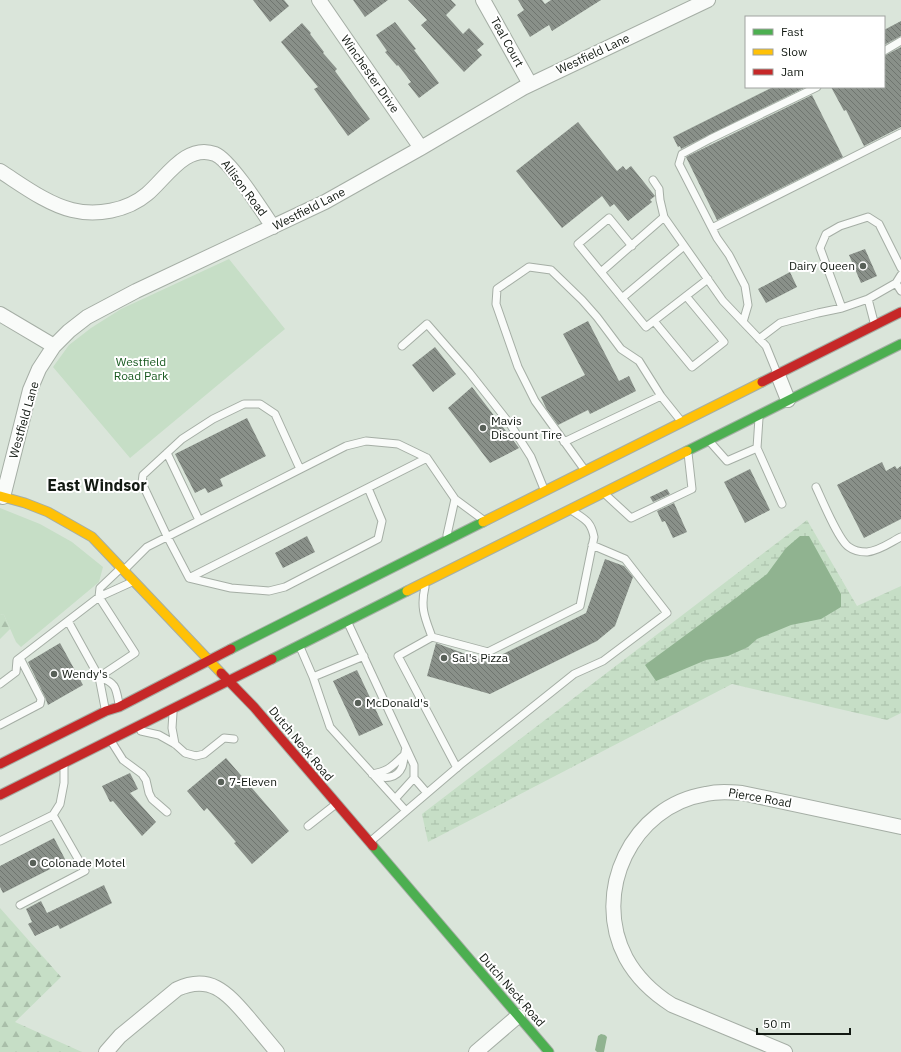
<svg xmlns="http://www.w3.org/2000/svg" width="901" height="1052" font-family="'IBM Plex Sans',sans-serif">
<defs>
<pattern id="forest-firs" width="22" height="20" patternUnits="userSpaceOnUse"><rect width="22" height="20" fill="#c6dec6"/><path d="M5 1l3.5 6h-7zM16 11l3.5 6h-7z" fill="#a9bea9"/></pattern>
<pattern id="wetland-marsh" width="20" height="14" patternUnits="userSpaceOnUse"><rect width="20" height="14" fill="#c6dec6"/><path d="M1 5h8M5 5V1M11 12h8M15 12V8" fill="none" stroke="#a9bea9"/></pattern>
<pattern id="building-back-hatch" width="6" height="6" patternUnits="userSpaceOnUse"><rect width="6" height="6" fill="#899089"/><path d="M-1 5l2 2M0 0l6 6M5-1l2 2" fill="none" stroke="#6f756f"/></pattern>
</defs>
<rect width="100%" height="100%" fill="#dae5da"/>
<path fill="#c6dec6" d="M 229,259 L 285,329 L 130,458 L 53,367 L 69,345 L 91,328 L 121,309 Z
M 0,508 L 40,524 L 72,542 L 103,567 L 99,582 L 21,647 L 16,642 L 4,615 L 0,614 Z"/>
<path fill="url(#forest-firs)" d="M 0,614 L 4,615 L 10,629 L 0,639 Z
M 0,908 L 61,977 L 15,1022 L 82,1052 L 0,1052 Z"/>
<path fill="url(#wetland-marsh)" d="M 807,520 L 857,606 L 901,586 L 901,713 L 887,720 L 732,684 L 428,842 L 422,814 Z"/>
<path fill="#90b390" d="M 800,536 L 809,536 L 841,594 L 841,607 L 821,619 L 791,625 L 757,639 L 748,647 L 728,656 L 706,660 L 656,681 L 645,665 L 736,598 L 767,574 L 786,548 Z
M 601,1034 L 605,1035 L 607,1037 L 604,1052 L 597,1052 L 595,1050 L 598,1036 Z"/>
<path fill="url(#building-back-hatch)" d="M 253,0 L 284,0 L 289,6 L 270,22 Z
M 353,0 L 388,0 L 365,17 Z
M 408,0 L 451,0 L 456,5 L 446,15 L 463,34 L 469,28 L 484,44 L 477,50 L 482,55 L 464,72 L 421,25 L 427,20 Z
M 518,0 L 542,0 L 545,4 L 551,0 L 601,0 L 552,31 L 549,25 L 530,37 L 517,15 L 524,10 Z
M 901,21 L 901,36 L 884,45 L 884,30 Z
M 395,22 L 416,49 L 414,50 L 439,83 L 419,98 L 408,84 L 411,82 L 398,65 L 397,66 L 385,52 L 387,51 L 376,35 Z
M 302,23 L 311,33 L 310,34 L 324,52 L 323,53 L 337,69 L 335,71 L 370,119 L 348,136 L 314,89 L 318,87 L 281,42 Z
M 901,47 L 901,127 L 864,146 L 846,110 L 844,111 L 831,87 L 884,87 L 884,56 Z
M 773,87 L 806,87 L 681,149 L 680,146 L 678,147 L 673,137 Z
M 812,95 L 843,157 L 717,220 L 686,157 Z
M 578,122 L 617,171 L 623,166 L 626,170 L 631,166 L 655,196 L 650,200 L 652,202 L 628,221 L 614,204 L 610,207 L 602,196 L 562,228 L 516,171 Z
M 865,249 L 877,276 L 861,283 L 849,255 Z
M 790,272 L 797,287 L 766,303 L 758,289 Z
M 588,321 L 619,381 L 629,376 L 636,391 L 590,414 L 588,410 L 558,425 L 546,408 L 541,397 L 585,375 L 563,334 Z
M 435,347 L 456,374 L 433,392 L 412,365 Z
M 472,387 L 519,448 L 490,463 L 448,408 Z
M 247,418 L 266,456 L 220,479 L 223,486 L 208,493 L 205,488 L 195,493 L 175,454 Z
M 882,462 L 886,471 L 895,466 L 897,469 L 901,466 L 901,519 L 864,538 L 837,485 Z
M 750,469 L 770,510 L 745,523 L 724,482 Z
M 667,489 L 670,494 L 653,502 L 650,497 Z
M 674,503 L 687,532 L 673,538 L 665,521 L 662,522 L 657,511 Z
M 307,536 L 315,552 L 283,568 L 275,553 Z
M 605,559 L 624,566 L 633,577 L 615,626 L 597,641 L 490,694 L 427,676 L 436,643 L 487,662 L 586,613 Z
M 60,643 L 83,685 L 48,705 L 45,697 L 28,662 Z
M 357,670 L 383,725 L 359,736 L 333,681 Z
M 226,758 L 289,831 L 252,864 L 234,843 L 236,842 L 207,808 L 204,811 L 187,791 Z
M 130,773 L 138,789 L 130,793 L 156,822 L 142,836 L 113,801 L 110,802 L 102,786 Z
M 54,838 L 66,861 L 3,893 L 0,887 L 0,866 Z
M 104,885 L 112,903 L 60,929 L 58,925 L 35,936 L 28,924 L 32,922 L 26,909 L 41,901 L 47,913 Z"/>
<g fill="none" stroke-linecap="round" stroke-linejoin="round">
<defs>
<path id="lane" d="M 884,51 L 901,41
M 653,180 L 659,189 L 660,200 L 664,217
M 712,228 L 901,133
M 632,246 L 609,218 L 578,244 L 646,327 L 708,279
M 601,272 L 664,217 L 723,301 L 766,346 L 777,373
M 896,283 L 901,291
M 622,298 L 684,246
M 868,299 L 874,322
M 842,308 L 820,248 L 826,234 L 840,226 L 868,217 L 879,224 L 901,268
M 654,321 L 692,367 L 724,342 L 686,296
M 743,322 L 748,305 L 745,286 L 729,255 L 717,238 L 679,164 L 682,154 L 710,139 L 817,87
M 759,339 L 780,323 L 818,313 L 842,308 L 868,299 L 896,283 L 901,275
M 402,346 L 427,324 L 469,372 L 510,424 L 531,457 L 544,489
M 759,418 L 757,448 L 782,504
M 564,442 L 661,396
M 711,443 L 727,461 L 757,448
M 167,453 L 199,520
M 300,469 L 275,414 L 260,404 L 244,404 L 213,419 L 182,439 L 143,475 L 142,483 L 167,536 L 189,578 L 231,588 L 269,591 L 285,587 L 378,539 L 382,521 L 368,488
M 584,469 L 535,401 L 518,367 L 496,304 L 497,289 L 529,267 L 551,270 L 582,300 L 597,317 L 621,349 L 639,361 L 661,396 L 681,421
M 816,487 C 822,500 839,541 849,547 C 854,551 860,552 867,552 C 879,551 891,542 901,537
M 606,495 L 631,518 L 692,489 L 688,453
M 447,535 L 455,499 L 482,519
M 125,569 L 147,547 L 346,446 L 366,441 L 398,444 L 427,458 L 455,499
M 189,578 L 427,458
M 425,587 C 420,608 425,618 432,637
M 68,621 L 99,677 L 105,708
M 348,623 L 414,765 L 414,778 L 395,799
M 300,647 L 313,677
M 364,656 L 313,677 L 330,727 L 406,811
M 99,677 L 135,653 L 99,597 L 100,588 L 121,568
M 99,677 C 116,683 116,687 119,704
M 0,684 L 16,672 L 17,660 L 99,597 L 132,582
M 173,713 L 172,728 L 175,744
M 0,725 L 40,704 L 41,699 L 20,658
M 141,731 L 159,735 L 175,744 L 185,753 L 196,756 L 204,754 L 224,738 L 234,739
M 111,741 L 123,760 L 142,774 L 146,780 L 149,793 L 152,799 L 167,812
M 457,768 L 398,656 L 432,637 L 488,652 L 580,606 L 594,537 C 591,522 586,520 574,512
M 372,774 C 389,771 391,767 403,756
M 374,775 C 384,779 397,779 402,767 C 404,762 404,754 406,748
M 414,778 L 427,793
M 308,826 L 336,804
M 0,841 L 53,815 L 60,804 L 64,783 L 64,767
M 371,841 L 460,765 L 574,674 L 603,661 L 667,613 L 625,559 L 592,545
M 20,905 L 85,871 L 53,815"/>
<path id="street" d="M 319,0 L 421,148
M 483,0 L 530,84
M 0,171 C 22,185 47,204 72,210 C 96,216 127,211 147,194 C 166,178 186,143 215,154 C 230,160 263,212 273,227
M 0,314 L 54,346
M 778,375 L 788,400
M 3,497 L 30,390 L 39,369 L 54,346 L 69,331 L 87,317 L 136,291 L 325,202 L 421,148 L 523,88 L 708,0
M 106,1052 L 120,1036 L 177,989 C 210,974 226,992 247,1016 C 257,1028 267,1040 277,1052
M 476,1052 L 518,1016
M 785,1052 L 672,1005 C 653,993 637,978 626,958 C 591,892 632,806 706,794 C 718,791 730,792 742,793 L 901,827"/>
<path id="fast" d="M 687,451 L 901,344
M 231,649 L 483,522
M 272,659 L 407,591
M 373,846 L 549,1052"/>
<path id="slow" d="M 0,496 L 25,503 L 48,512 L 92,537 L 221,673
M 483,522 L 762,382
M 407,591 L 687,451"/>
<path id="jam" d="M 762,382 L 901,312
M 221,673 L 254,707 L 373,846
M 0,764 L 106,711 L 119,707 L 231,649
M 0,795 L 272,659"/>
</defs>
<use href="#lane" stroke="#a5aea5" stroke-width="9"/>
<use href="#street" stroke="#a5aea5" stroke-width="16"/>
<use href="#fast" stroke="#a5aea5" stroke-width="11"/>
<use href="#slow" stroke="#a5aea5" stroke-width="11"/>
<use href="#jam" stroke="#a5aea5" stroke-width="11"/>
<use href="#lane" stroke="#f9fbf9" stroke-width="7"/>
<use href="#street" stroke="#f9fbf9" stroke-width="14"/>
<use href="#fast" stroke="#4caf50" stroke-width="9"/>
<use href="#slow" stroke="#ffc107" stroke-width="9"/>
<use href="#jam" stroke="#c62828" stroke-width="9"/>
</g>
<g fill="#586058" stroke="#fff" stroke-width="1.5">
<circle cx="863" cy="266" r="4"/>
<circle cx="483" cy="428" r="4"/>
<circle cx="444" cy="658" r="4"/>
<circle cx="54" cy="674" r="4"/>
<circle cx="358" cy="703" r="4"/>
<circle cx="221" cy="782" r="4"/>
<circle cx="33" cy="863" r="4"/>
</g>
<g text-anchor="middle" stroke-width="4" stroke-linejoin="round" paint-order="stroke">
<g font-size="12" fill="#121912" stroke="#fff">
<text transform="translate(507 42) rotate(61)" y="4">Teal Court</text>
<text transform="translate(593 54) rotate(-25)" y="4">Westfield Lane</text>
<text transform="translate(370 74) rotate(55)" y="4">Winchester Drive</text>
<text transform="translate(244 188) rotate(53)" y="4">Allison Road</text>
<text transform="translate(309 209) rotate(-27)" y="4">Westfield Lane</text>
<text transform="translate(24 420) rotate(-74)" y="4">Westfield Lane</text>
<text transform="translate(301 744) rotate(50)" y="4">Dutch Neck Road</text>
<text transform="translate(760 798) rotate(10)" y="4">Pierce Road</text>
<text transform="translate(512 990) rotate(49)" y="4">Dutch Neck Road</text>
</g>
<g font-size="12" fill="#121912" stroke="#fff" text-anchor="start">
<text x="855" y="270" text-anchor="end">Dairy Queen</text>
<text x="491" y="425">Mavis<tspan x="491" dy="14">Discount Tire</tspan></text>
<text x="452" y="662">Sal's Pizza</text>
<text x="62" y="678">Wendy's</text>
<text x="366" y="707">McDonald's</text>
<text x="229" y="786">7-Eleven</text>
<text x="41" y="867">Colonade Motel</text>
</g>
<g font-size="12" fill="#195b21" stroke="#fff">
<text x="141" y="366">Westfield<tspan x="141" dy="14">Road Park</tspan></text>
</g>
<g font-size="16" font-weight="bold" fill="#121912" stroke="#fff">
<text x="97" y="491">East Windsor</text>
</g>
</g>
<rect x="745" y="16" width="140" height="72" fill="#ffffff" stroke="#a0a3a0"/>
<rect x="753" y="29" width="20" height="6" fill="#4caf50" stroke="#a0a3a0"/>
<text x="781" y="36" font-size="12" fill="#121912">Fast</text>
<rect x="753" y="49" width="20" height="6" fill="#ffc107" stroke="#a0a3a0"/>
<text x="781" y="56" font-size="12" fill="#121912">Slow</text>
<rect x="753" y="69" width="20" height="6" fill="#c62828" stroke="#a0a3a0"/>
<text x="781" y="76" font-size="12" fill="#121912">Jam</text>
<path d="M757 1028v6h93v-6" fill="none" stroke="#121912" stroke-width="2"/>
<text x="763" y="1028" font-size="12" fill="#121912" stroke="#ffffff" stroke-width="3" paint-order="stroke">50 m</text>
</svg>
